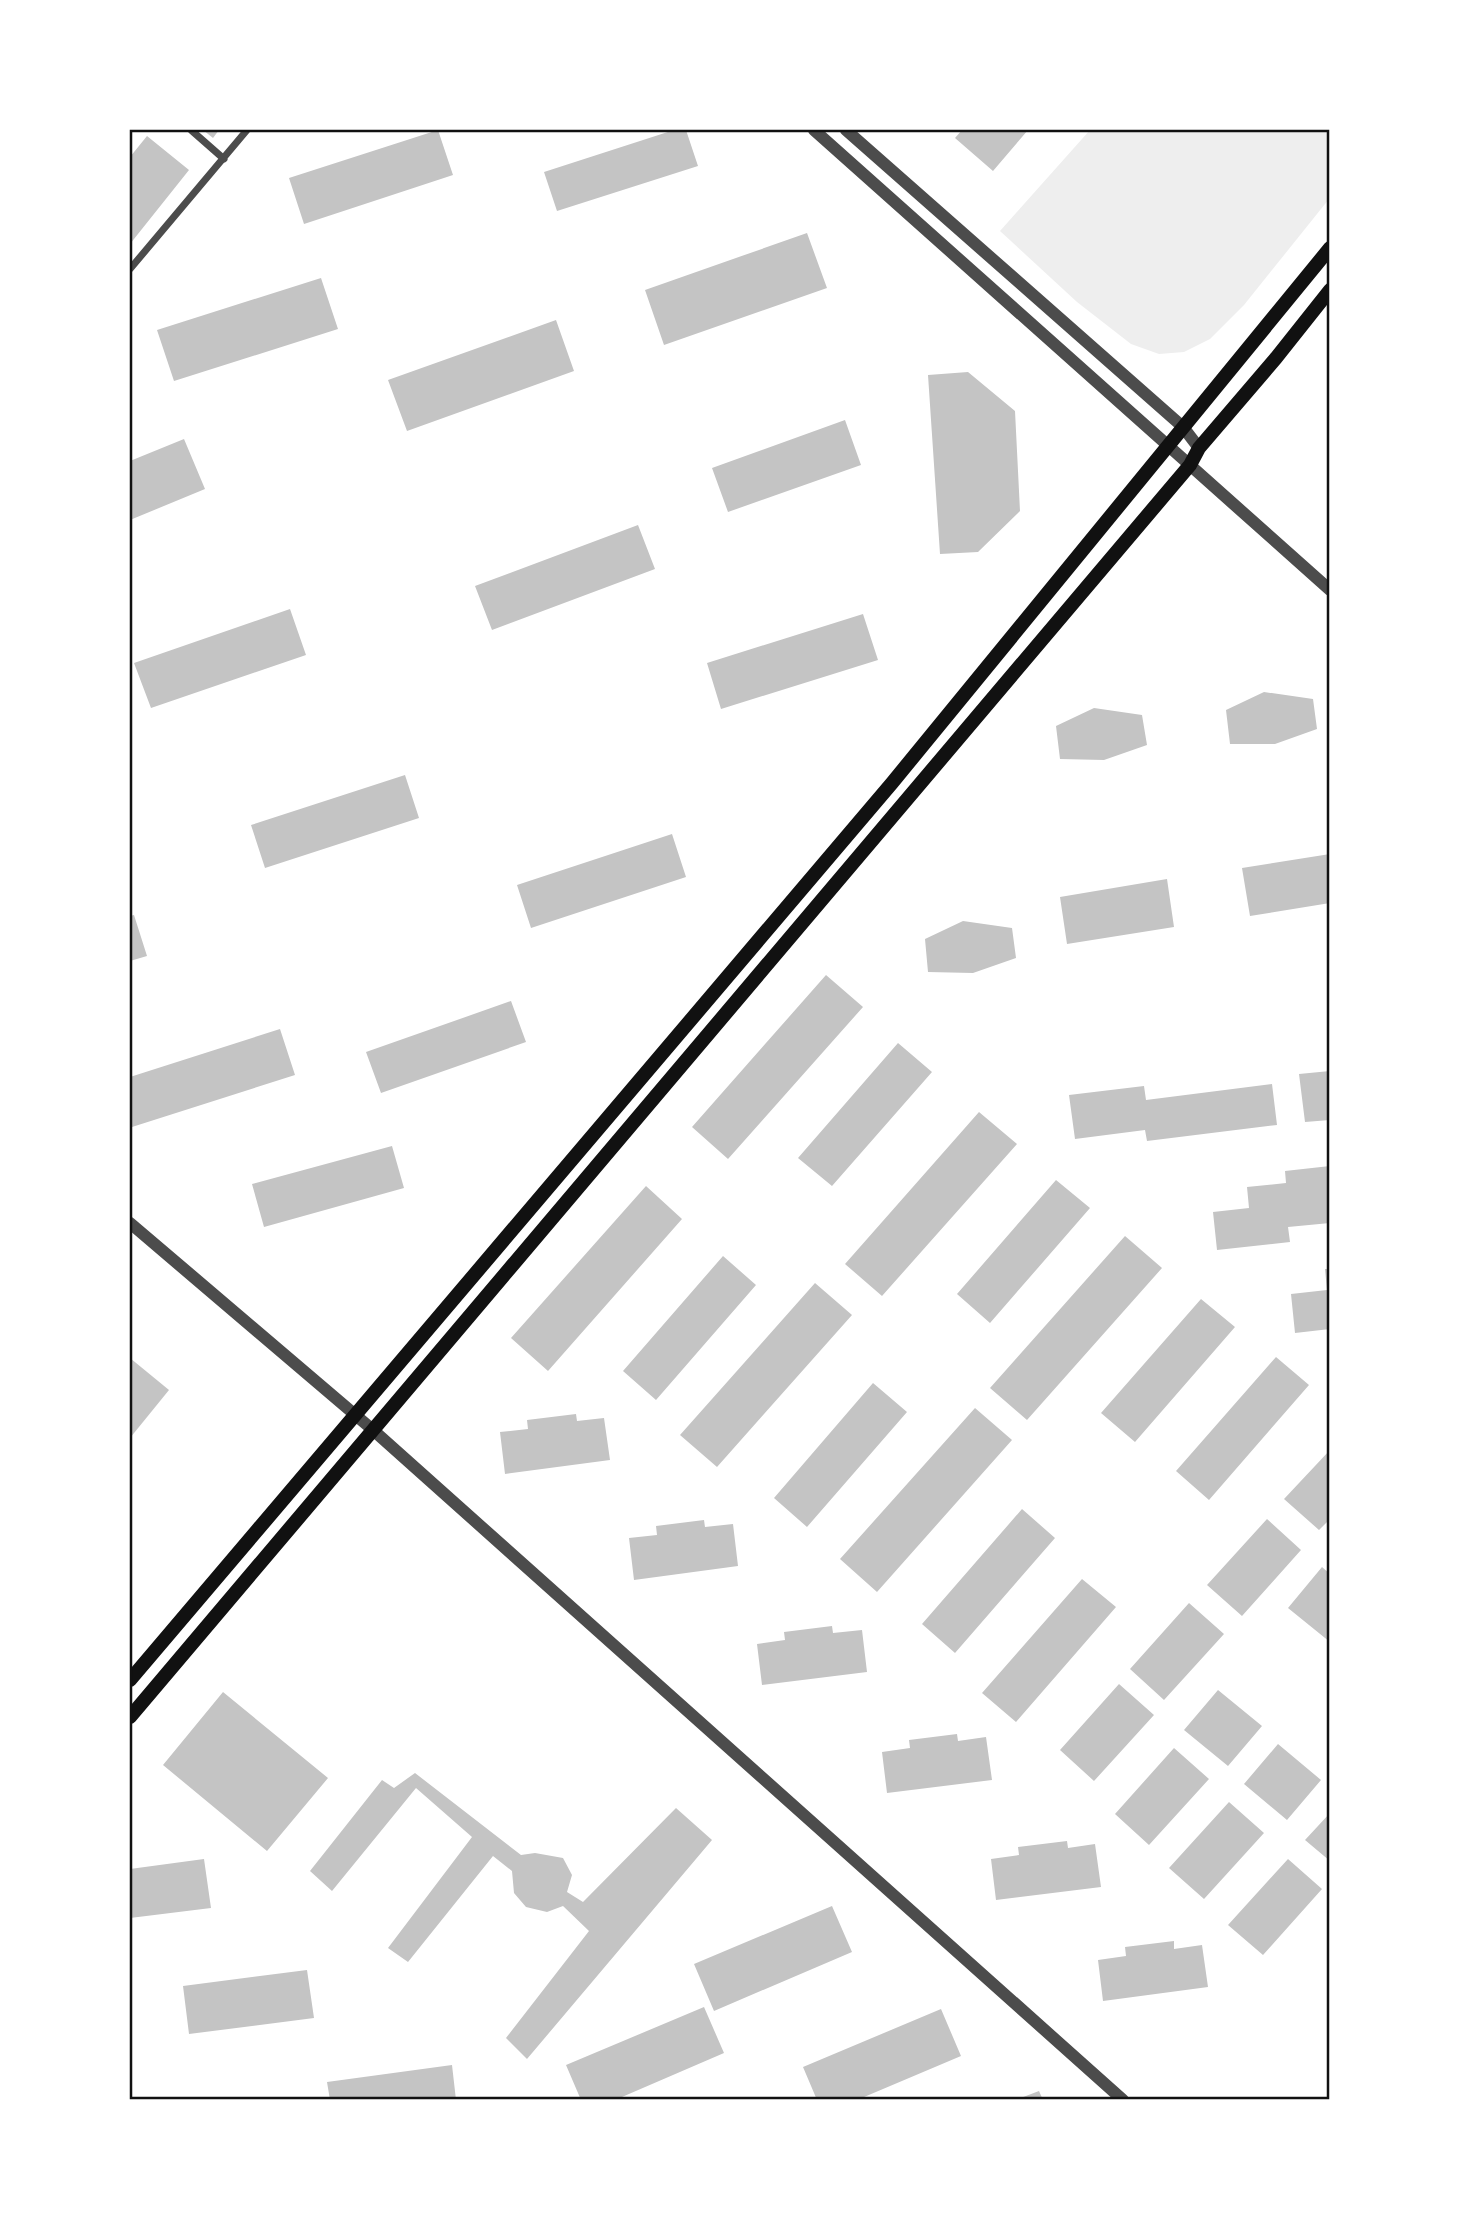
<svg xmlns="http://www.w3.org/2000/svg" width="1459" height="2229" font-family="'Space Grotesk',sans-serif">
<rect width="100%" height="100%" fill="#fff"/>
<path fill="#eee" d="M 1090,130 L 1329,130 L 1329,199 L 1244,305 L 1210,339 L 1184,352 L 1159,354 L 1131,344 L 1077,302 L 1000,231 Z"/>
<path fill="#c4c4c4" d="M 203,130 L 219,130 L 213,138 Z
M 438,130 L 453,175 L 304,224 L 289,178 Z
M 674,130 L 686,130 L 698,166 L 557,211 L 544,172 Z
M 962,130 L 1028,130 L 993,171 L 955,138 Z
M 147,136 L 189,170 L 130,244 L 130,157 Z
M 807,233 L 827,288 L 664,345 L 645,290 Z
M 321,278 L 338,329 L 174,381 L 157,330 Z
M 556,320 L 574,371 L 407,431 L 388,380 Z
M 968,372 L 1015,411 L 1020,511 L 978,552 L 940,554 L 928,375 Z
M 845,420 L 861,465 L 728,512 L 712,468 Z
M 184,439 L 205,489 L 130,520 L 130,461 Z
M 638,525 L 655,569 L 492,630 L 475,586 Z
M 290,609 L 306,655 L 151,708 L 134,663 Z
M 863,614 L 878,660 L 721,709 L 707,663 Z
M 1264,692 L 1313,699 L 1317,729 L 1275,744 L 1230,744 L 1226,710 Z
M 1094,708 L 1142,715 L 1147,745 L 1104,760 L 1060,759 L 1056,726 Z
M 405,775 L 419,818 L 265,868 L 251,825 Z
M 672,834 L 686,877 L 531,928 L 517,885 Z
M 1330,854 L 1330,903 L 1250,916 L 1242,868 Z
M 1167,879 L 1174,927 L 1067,944 L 1060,897 Z
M 134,915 L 147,956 L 130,961 L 130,916 Z
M 963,921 L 1012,928 L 1016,958 L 973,973 L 928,972 L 925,939 Z
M 826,975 L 863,1007 L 728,1159 L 692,1127 Z
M 511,1001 L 526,1042 L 381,1093 L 366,1052 Z
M 280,1029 L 295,1075 L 132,1127 L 130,1119 L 130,1077 Z
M 898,1043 L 932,1072 L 832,1186 L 798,1158 Z
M 1330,1071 L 1330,1120 L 1305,1122 L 1299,1074 Z
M 1272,1084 L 1277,1125 L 1147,1141 L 1145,1130 L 1075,1139 L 1069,1095 L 1144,1086 L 1146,1100 Z
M 979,1112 L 1017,1144 L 882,1296 L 845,1264 Z
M 392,1146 L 404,1188 L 264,1227 L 252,1184 Z
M 1330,1166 L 1330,1223 L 1288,1227 L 1290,1242 L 1217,1250 L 1213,1212 L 1249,1208 L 1247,1187 L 1286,1183 L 1285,1171 Z
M 1056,1180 L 1090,1208 L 990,1323 L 957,1294 Z
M 646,1186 L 682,1219 L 548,1371 L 511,1338 Z
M 1125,1236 L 1162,1268 L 1027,1420 L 990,1388 Z
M 723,1256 L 756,1285 L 656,1400 L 623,1371 Z
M 1325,1269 L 1330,1269 L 1330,1329 L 1295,1333 L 1291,1294 L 1327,1290 Z
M 815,1283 L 852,1315 L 717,1467 L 680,1435 Z
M 1201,1299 L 1235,1327 L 1135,1442 L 1101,1413 Z
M 1276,1357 L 1309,1385 L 1209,1500 L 1176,1471 Z
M 130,1358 L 169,1390 L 130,1438 Z
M 873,1383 L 907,1412 L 807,1527 L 774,1498 Z
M 975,1408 L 1012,1440 L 877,1592 L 840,1559 Z
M 576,1414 L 577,1421 L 604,1418 L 610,1460 L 505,1474 L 500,1432 L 528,1429 L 527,1420 Z
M 1330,1450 L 1330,1519 L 1319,1530 L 1284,1499 Z
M 1022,1509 L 1055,1538 L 955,1653 L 922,1624 Z
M 1267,1519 L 1301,1550 L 1242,1616 L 1207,1585 Z
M 704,1520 L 705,1527 L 733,1524 L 738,1566 L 634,1580 L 629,1538 L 657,1535 L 656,1526 Z
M 1322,1567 L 1330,1574 L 1330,1642 L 1288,1608 Z
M 1082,1579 L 1116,1607 L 1016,1722 L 982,1693 Z
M 1189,1603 L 1224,1634 L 1164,1700 L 1130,1669 Z
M 832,1626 L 833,1633 L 862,1630 L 867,1672 L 762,1685 L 757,1644 L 785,1640 L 784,1632 Z
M 1119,1684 L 1154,1715 L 1094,1781 L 1060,1750 Z
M 1218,1690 L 1262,1726 L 1228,1766 L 1184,1730 Z
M 223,1692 L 328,1778 L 267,1851 L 163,1765 Z
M 957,1734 L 958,1741 L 986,1737 L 992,1780 L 887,1793 L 882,1752 L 910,1748 L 909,1740 Z
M 1278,1744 L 1321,1780 L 1287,1820 L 1244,1784 Z
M 1174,1748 L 1209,1779 L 1149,1845 L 1115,1814 Z
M 415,1773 L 521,1855 L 535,1853 L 563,1858 L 572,1875 L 567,1892 L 583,1902 L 676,1808 L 712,1840 L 527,2059 L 506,2038 L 589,1931 L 563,1906 L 547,1912 L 526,1907 L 514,1893 L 512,1871 L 493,1856 L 408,1962 L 388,1948 L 472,1837 L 416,1788 L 332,1891 L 310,1871 L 382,1780 L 394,1788 Z
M 1229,1802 L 1264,1833 L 1204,1899 L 1169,1868 Z
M 1330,1813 L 1330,1861 L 1305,1840 Z
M 1067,1841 L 1068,1848 L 1095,1844 L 1101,1887 L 996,1900 L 991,1859 L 1019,1855 L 1018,1847 Z
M 204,1859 L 211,1908 L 130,1918 L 130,1869 Z
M 1288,1859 L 1322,1889 L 1263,1955 L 1228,1925 Z
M 832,1906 L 852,1952 L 714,2011 L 694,1964 Z
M 1174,1941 L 1174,1949 L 1202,1945 L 1208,1987 L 1103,2001 L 1098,1960 L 1126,1956 L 1125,1947 Z
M 307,1970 L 314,2018 L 189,2034 L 183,1986 Z
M 704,2007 L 724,2053 L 615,2100 L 581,2100 L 566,2065 Z
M 941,2009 L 961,2056 L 857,2100 L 817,2100 L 803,2067 Z
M 452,2065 L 456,2100 L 330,2100 L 327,2082 Z
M 1039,2091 L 1043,2100 L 1018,2100 L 1018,2099 Z"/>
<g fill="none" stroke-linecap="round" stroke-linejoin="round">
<path stroke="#4c4c4c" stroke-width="7" d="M 191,130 L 224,159
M 130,269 L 247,130"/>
<path stroke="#4c4c4c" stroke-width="12" d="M 814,130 L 1330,590
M 846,130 L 1183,427 L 1199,448
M 130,1223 L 373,1430 L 1123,2100"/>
<path stroke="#111" stroke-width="14" d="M 130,1680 L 892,783 L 1330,248
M 130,1717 L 1190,465 L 1199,448 L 1276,358 L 1330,290"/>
</g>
<rect width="1459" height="2229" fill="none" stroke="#ffffff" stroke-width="262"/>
<rect x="131" y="131" width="1197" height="1967" fill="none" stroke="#111" stroke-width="2.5"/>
</svg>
